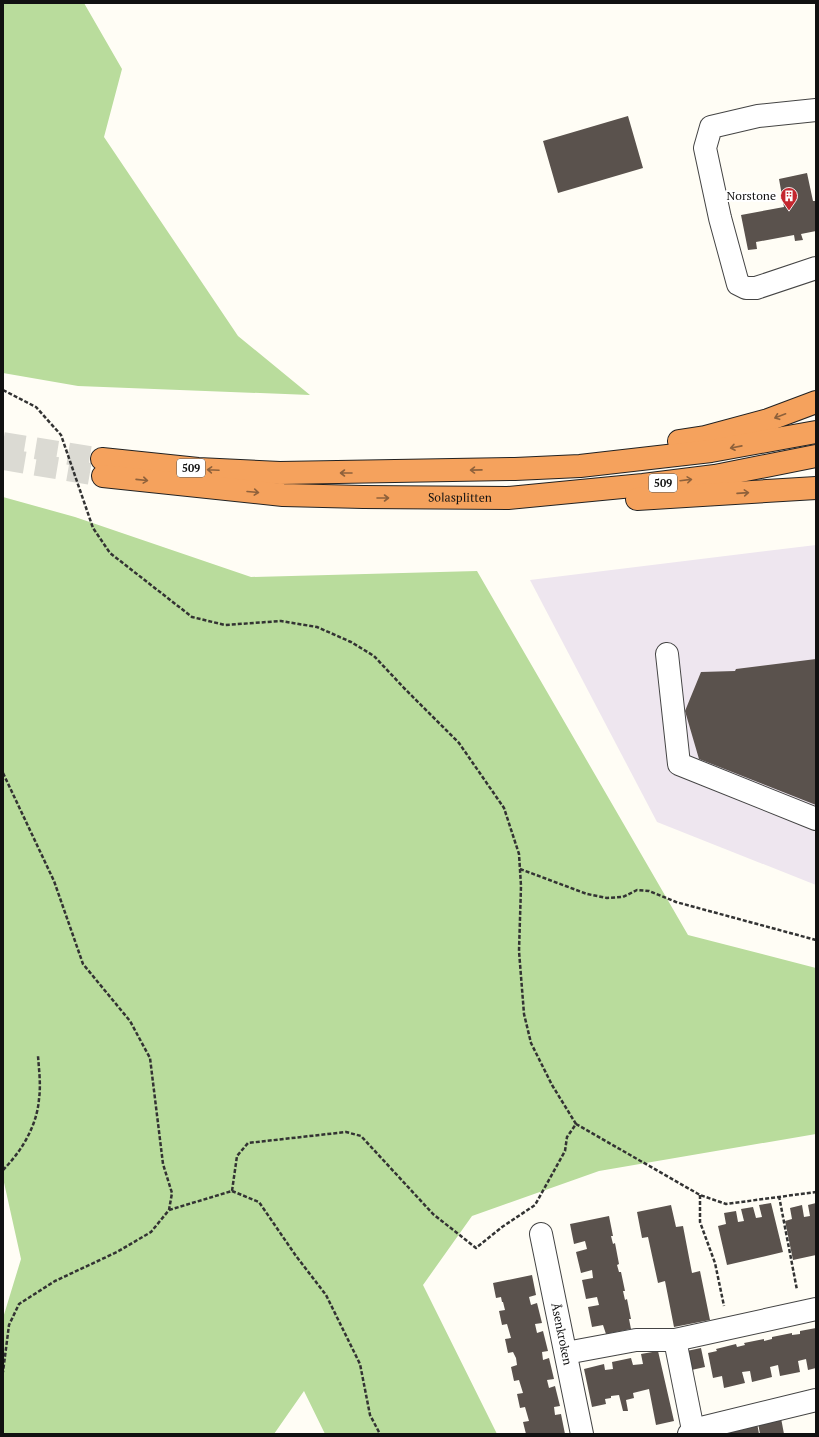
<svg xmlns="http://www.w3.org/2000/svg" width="819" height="1437" font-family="'PT Serif',serif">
<rect width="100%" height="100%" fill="#fffdf5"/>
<path fill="#eee6ef" d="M 816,545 L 816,885 L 657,822 L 530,580 Z"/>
<path fill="#b9dc9c" d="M 3,3 L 84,3 L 122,69 L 104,137 L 238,336 L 310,395 L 78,386 L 3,373 Z
M 3,497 L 75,517 L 251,577 L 477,571 L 688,935 L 816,968 L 816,1134 L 599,1171 L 472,1216 L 423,1285 L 497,1434 L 325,1434 L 304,1391 L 274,1434 L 3,1434 L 3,1318 L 21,1259 L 3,1178 Z"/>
<path fill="#5a524d" d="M 628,116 L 643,168 L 558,193 L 543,141 Z
M 807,173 L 813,201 L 816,201 L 816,231 L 801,234 L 803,240 L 795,241 L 794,235 L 756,242 L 757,249 L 748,250 L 741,215 L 784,207 L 779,179 Z
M 816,659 L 816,805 L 699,759 L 685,711 L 701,672 L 735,671 L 736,669 Z
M 771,1203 L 783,1252 L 727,1265 L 718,1226 L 726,1224 L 724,1213 L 736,1211 L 738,1222 L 744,1221 L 741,1209 L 753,1207 L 756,1218 L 762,1217 L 759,1205 Z
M 816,1203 L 816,1255 L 793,1260 L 785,1221 L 792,1219 L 790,1208 L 802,1205 L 804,1217 L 810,1216 L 808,1205 Z
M 671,1205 L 676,1227 L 683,1226 L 692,1273 L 700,1271 L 710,1320 L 674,1327 L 665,1281 L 658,1283 L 648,1237 L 642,1238 L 637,1212 Z
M 609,1216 L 613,1236 L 611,1236 L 613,1244 L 615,1243 L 619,1264 L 617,1265 L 619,1272 L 621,1272 L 625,1291 L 623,1291 L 625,1300 L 627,1299 L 631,1319 L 629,1319 L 631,1329 L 606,1334 L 603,1325 L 592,1327 L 588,1307 L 599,1305 L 597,1297 L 586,1299 L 582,1280 L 593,1278 L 592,1270 L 581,1273 L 576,1252 L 587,1249 L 585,1241 L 574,1244 L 570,1224 Z
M 532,1275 L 536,1295 L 529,1297 L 531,1305 L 537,1303 L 542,1323 L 535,1324 L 537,1333 L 543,1331 L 548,1351 L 542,1352 L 543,1360 L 549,1358 L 554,1379 L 547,1380 L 549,1388 L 555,1386 L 560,1406 L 554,1407 L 555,1415 L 561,1414 L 565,1434 L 526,1434 L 523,1422 L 529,1421 L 525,1407 L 520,1408 L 517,1394 L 523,1393 L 519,1380 L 514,1381 L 511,1367 L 517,1365 L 516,1358 L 513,1352 L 508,1353 L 505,1339 L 511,1338 L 507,1324 L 502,1325 L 499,1311 L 505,1310 L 503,1302 L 502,1302 L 501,1297 L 496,1298 L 493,1283 Z
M 816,1328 L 816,1368 L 808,1370 L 806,1359 L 798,1361 L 800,1372 L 780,1376 L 778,1365 L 770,1367 L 772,1377 L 752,1382 L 750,1371 L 742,1372 L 745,1383 L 724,1388 L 722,1376 L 713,1378 L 708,1353 L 717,1351 L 716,1349 L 736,1344 L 737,1347 L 745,1345 L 744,1343 L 764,1339 L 764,1341 L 772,1339 L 772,1337 L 792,1333 L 792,1335 L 800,1334 L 800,1331 Z
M 701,1348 L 705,1367 L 687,1371 L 682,1352 Z
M 658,1351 L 674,1421 L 656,1425 L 649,1389 L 633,1393 L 634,1398 L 626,1400 L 628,1411 L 623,1411 L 619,1395 L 611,1396 L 611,1398 L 605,1399 L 606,1404 L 592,1407 L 584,1369 L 604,1364 L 605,1370 L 613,1369 L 612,1362 L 631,1358 L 633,1365 L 643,1364 L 641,1354 Z
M 781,1418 L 784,1434 L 760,1434 L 758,1423 Z
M 757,1423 L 759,1434 L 727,1434 L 726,1429 Z"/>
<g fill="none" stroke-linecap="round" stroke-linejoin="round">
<path stroke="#dbdad3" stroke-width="22" stroke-dasharray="22 11" stroke-linecap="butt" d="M 3,443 L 102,459
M 3,459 L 103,476"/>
<defs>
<g id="minor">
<path d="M 816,110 L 758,116 L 711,127 L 705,148 L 720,218 L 738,284 L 746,288 L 756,288 L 816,268"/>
<path d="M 667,654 L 679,764 L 816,819"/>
<path id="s1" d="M 541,1234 L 582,1434"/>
<path d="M 675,1340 L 693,1430"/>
<path d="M 566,1353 L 636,1340 L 675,1340 L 816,1309"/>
<path d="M 689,1434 L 693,1430 L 816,1400"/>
</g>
<g id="highway">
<path d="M 679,441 L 705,437 L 768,420 L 816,402"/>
<path d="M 102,459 L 198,469 L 280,473 L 515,469 L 580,466 L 711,451 L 816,432"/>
<path id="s2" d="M 103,476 L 283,495 L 363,497 L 508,498 L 643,485 L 715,476 L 816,456"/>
<path d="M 637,499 L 816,488"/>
</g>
</defs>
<use href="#minor" stroke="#444" stroke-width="24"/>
<use href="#highway" stroke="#222" stroke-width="24"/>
<path stroke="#333" stroke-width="2.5" stroke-dasharray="4 2" stroke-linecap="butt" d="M 3,390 L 36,407 L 61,435 L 93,528 L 110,553 L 192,617 L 225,625 L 281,621 L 317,627 L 351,642 L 374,656 L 404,688 L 459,743 L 504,808 L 519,854 L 521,886 L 519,951 L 524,1014 L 531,1043 L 552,1085 L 576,1124
M 3,773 L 54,881 L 83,964 L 130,1021 L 150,1058 L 163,1164 L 172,1193 L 169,1210 L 151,1232 L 117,1252 L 55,1281 L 19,1304 L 9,1325 L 3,1372
M 520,869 L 587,894 L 607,898 L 623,897 L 637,890 L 649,891 L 676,902 L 816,940
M 3,1170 C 21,1152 37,1126 39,1099 C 41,1085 39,1070 38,1056
M 232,1191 L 259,1202 L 296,1256 L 326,1295 L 360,1364 L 370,1415 L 380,1434
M 700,1195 L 700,1222 L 715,1263 L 724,1306
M 779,1196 L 797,1290
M 169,1210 L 232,1191 L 237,1156 L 248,1143 L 346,1132 L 361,1136 L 433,1214 L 476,1248 L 502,1227 L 535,1205 L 565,1151 L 567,1137 L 576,1124 L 700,1195 L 726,1204 L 816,1192"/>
<use href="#minor" stroke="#fff" stroke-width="22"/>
<use href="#highway" stroke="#f5a25d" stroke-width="22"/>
</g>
<defs><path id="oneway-shaft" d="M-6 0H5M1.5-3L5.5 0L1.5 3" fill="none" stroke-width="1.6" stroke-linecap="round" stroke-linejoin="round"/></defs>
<g stroke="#8e613b">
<use href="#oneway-shaft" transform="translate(780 416) rotate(159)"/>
<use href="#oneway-shaft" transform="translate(736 447) rotate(169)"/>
<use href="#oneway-shaft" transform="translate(213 470) rotate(-177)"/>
<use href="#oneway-shaft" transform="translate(476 470) rotate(179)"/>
<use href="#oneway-shaft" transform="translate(346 473) rotate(180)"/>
<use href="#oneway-shaft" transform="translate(142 480) rotate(6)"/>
<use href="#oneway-shaft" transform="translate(686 480) rotate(-7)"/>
<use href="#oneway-shaft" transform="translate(253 492) rotate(5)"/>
<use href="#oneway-shaft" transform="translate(743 493) rotate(-4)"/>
<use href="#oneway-shaft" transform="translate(383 498)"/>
</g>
<defs>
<symbol id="building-pin" viewBox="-11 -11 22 30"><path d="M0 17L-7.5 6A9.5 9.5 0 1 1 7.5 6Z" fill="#c4262e" stroke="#fff"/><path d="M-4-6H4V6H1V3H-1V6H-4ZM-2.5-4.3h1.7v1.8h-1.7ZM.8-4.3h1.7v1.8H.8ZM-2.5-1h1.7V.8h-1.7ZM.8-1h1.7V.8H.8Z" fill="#fff"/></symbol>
</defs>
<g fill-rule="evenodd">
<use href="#building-pin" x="779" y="186" width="20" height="27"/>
</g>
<g text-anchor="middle" stroke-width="4" stroke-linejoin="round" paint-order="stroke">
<g fill="#fff" stroke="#585858" stroke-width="1">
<rect x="177" y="459" width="28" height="18" rx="3"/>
<rect x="649" y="474" width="28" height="18" rx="3"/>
</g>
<g font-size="11" font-weight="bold" fill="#111">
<text x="191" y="472">509</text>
<text x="663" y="487">509</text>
</g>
<g font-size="12" fill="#111" stroke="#fff" text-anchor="end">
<text x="776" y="200">Norstone</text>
</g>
<g font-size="12" fill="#111" stroke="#fff">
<text dy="4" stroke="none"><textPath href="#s2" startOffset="358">Solasplitten</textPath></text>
<text dy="4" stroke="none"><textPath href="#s1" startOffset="102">Åsenkroken</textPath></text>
</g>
</g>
<rect width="819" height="1437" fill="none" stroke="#111111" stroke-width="8"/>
</svg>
